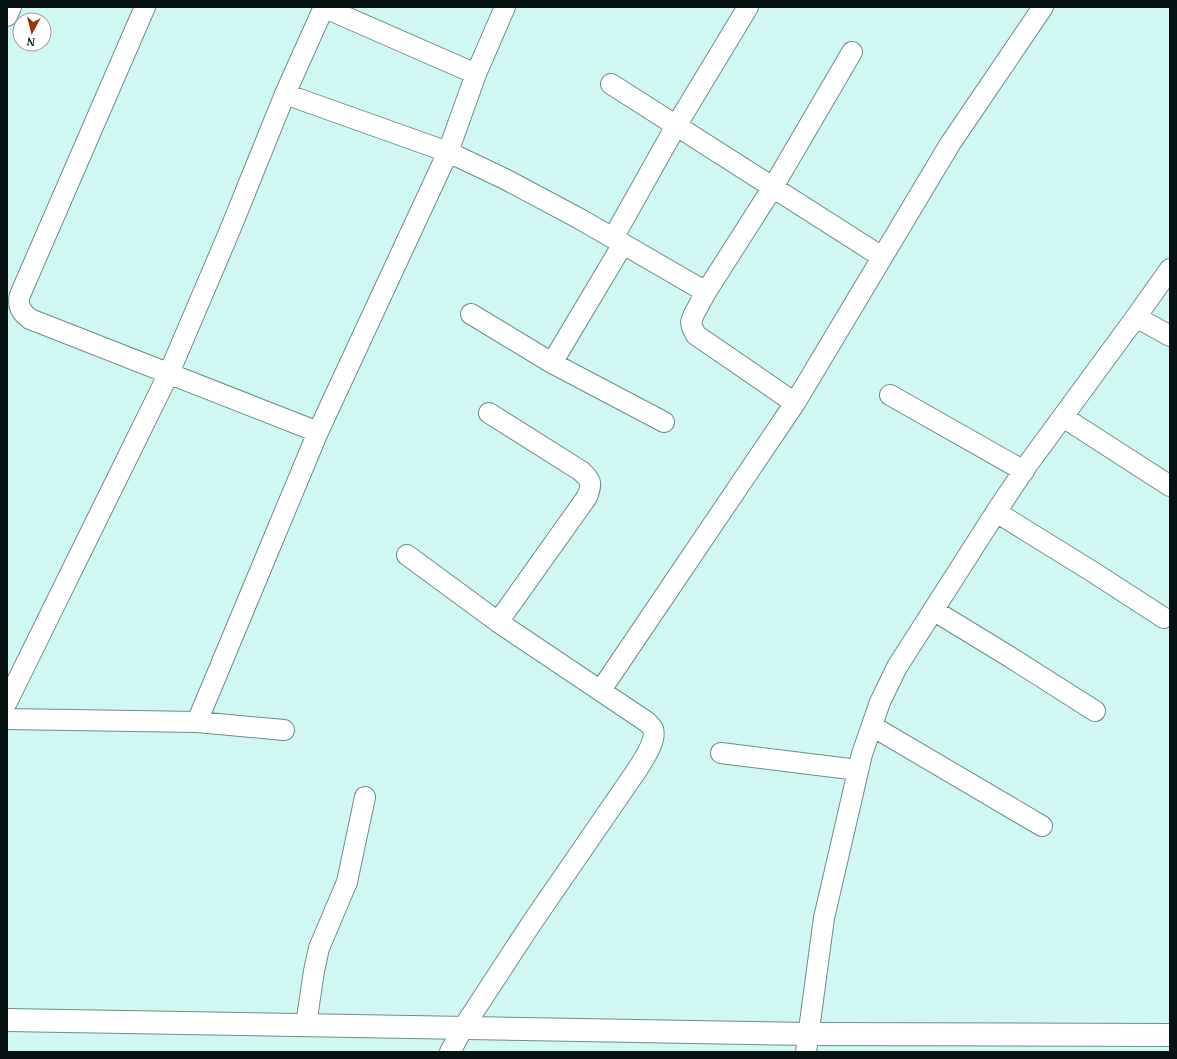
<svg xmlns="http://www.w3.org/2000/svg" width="1177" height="1059" font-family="'PT Serif',serif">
<rect width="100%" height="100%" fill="#d1f7f3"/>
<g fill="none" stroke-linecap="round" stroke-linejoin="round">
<defs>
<path id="street" d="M 145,7 L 20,295 C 17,306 21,312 30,319 L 318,432
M 323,7 L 476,74
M 7,16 L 11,7
M 611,84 L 882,257
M 285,94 L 448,152 L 505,179 L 580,219 L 706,292
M 613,238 L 676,126 L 748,7
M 471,314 L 552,363 L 664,422
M 1136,317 L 1170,336
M 552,363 L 623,244
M 890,395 L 1024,471
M 795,403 L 696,335 L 692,327 L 691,322 L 694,314 L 706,292 L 773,187 L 852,52
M 489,413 L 581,471 C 592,481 592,483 587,497 L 498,622
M 1063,417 L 1170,486
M 996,512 L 1093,572 L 1164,618
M 407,555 L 498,622 L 647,722 C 649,724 652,727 653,729 C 657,741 643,760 637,770 L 531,924 L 463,1028 L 450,1052
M 933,610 L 1010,657 L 1095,711
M 601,690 L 795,403 L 950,144 L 1043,7
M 7,702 L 169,373 L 230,230 L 285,94 L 324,7
M 7,719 L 197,722 L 284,730
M 197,722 L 318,432 L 448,152 L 476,74 L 505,7
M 872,726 L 1042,826
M 721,753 L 858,770
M 306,1025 L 314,971 L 319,948 L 347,882 L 365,797
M 806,1052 L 824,918 L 862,754 L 880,702 L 897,667 L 996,512 L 1028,464 L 1136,317 L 1170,269"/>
<path id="secondary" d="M 7,1020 L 808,1034 L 1170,1035"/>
</defs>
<use href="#street" stroke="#6b8e8b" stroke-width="22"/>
<use href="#secondary" stroke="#6b8e8b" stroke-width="24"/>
<use href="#street" stroke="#fff" stroke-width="20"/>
<use href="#secondary" stroke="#fff" stroke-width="22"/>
</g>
<rect width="1177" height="1059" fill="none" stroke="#061312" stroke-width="16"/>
<g transform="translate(32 32) rotate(187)"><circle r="19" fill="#ffffff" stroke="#9ba1a0"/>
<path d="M0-3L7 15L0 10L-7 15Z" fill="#9c360f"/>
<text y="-6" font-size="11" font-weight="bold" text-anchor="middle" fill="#061312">N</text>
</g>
</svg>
